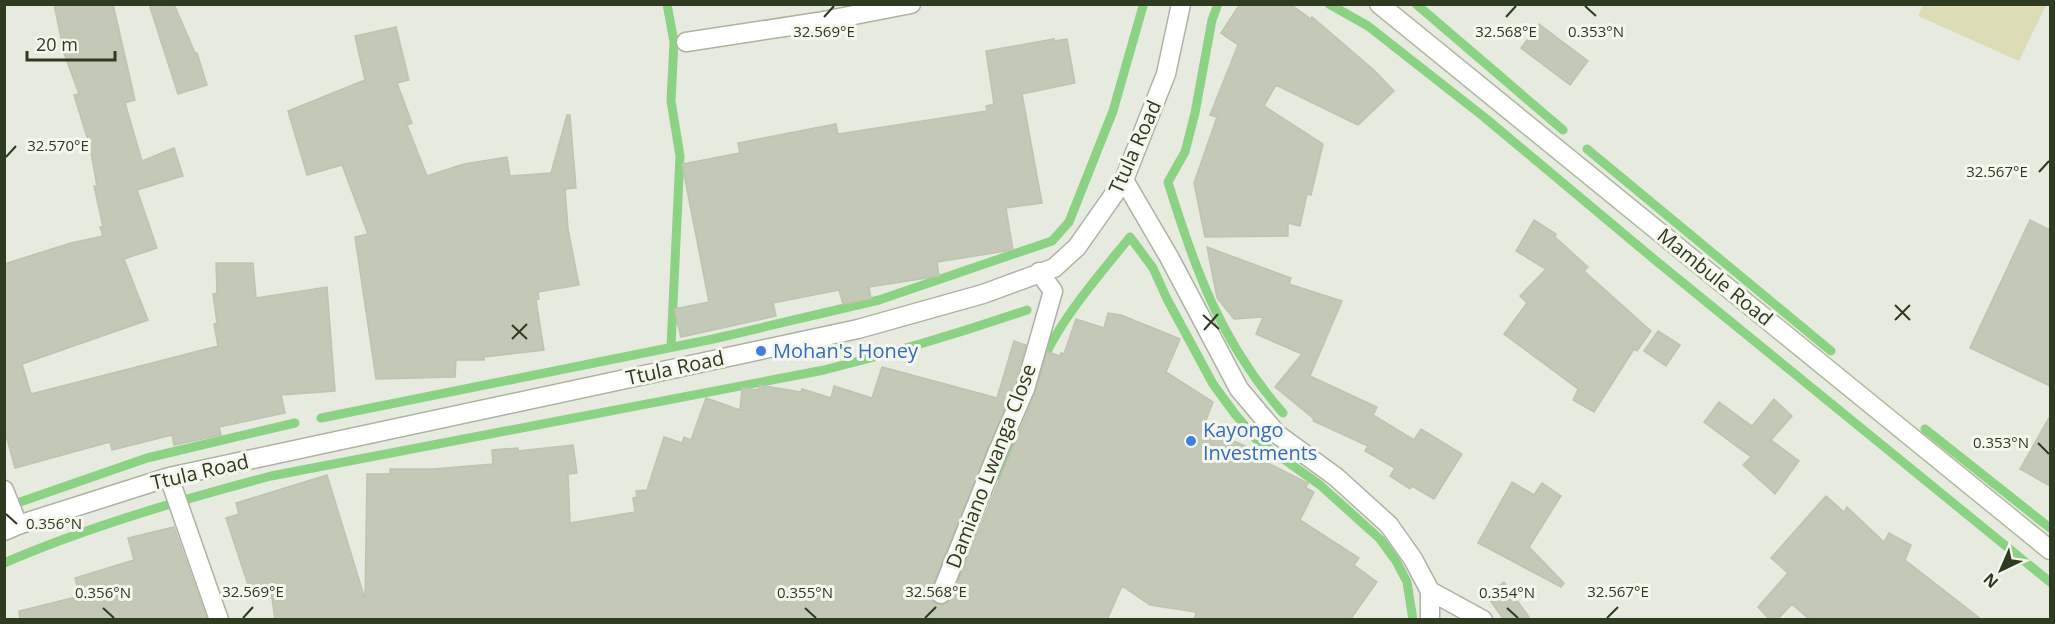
<svg xmlns="http://www.w3.org/2000/svg" width="2055" height="624" font-family="'Open Sans',sans-serif">
<rect width="100%" height="100%" fill="#e7ebdf"/>
<path fill="#dcddb7" d="M 1923,5 L 1923,4 L 2046,5 L 2019,61 L 1918,16 Z"/>
<g fill="none" stroke-linecap="round" stroke-linejoin="round">
<path stroke="#8cd284" stroke-width="9" d="M 667,4 L 674,42 L 671,101 L 680,156 L 671,347
M 1218,4 L 1212,20 L 1195,113 L 1185,152 L 1168,182 C 1195,270 1221,342 1283,413
M 1329,4 L 1368,26 L 1484,117 L 1655,260 L 2050,582
M 1416,4 L 1563,130
M 1587,149 L 1831,351
M 1040,367 C 1057,323 1100,274 1130,237 L 1153,268 L 1167,299 L 1213,384 L 1235,414 L 1257,440 L 1320,485 L 1380,539 L 1396,561 L 1407,582 L 1413,620
M 321,418 L 713,339 L 879,300 L 1052,241 L 1069,222 L 1113,111 L 1143,6
M 1925,429 L 2050,528
M 999,476 L 1012,439
M 20,502 L 147,458 L 295,423
M 4,563 C 90,526 181,500 271,476 L 824,370 C 893,353 960,333 1027,310"/>
</g>
<path fill="#c3c8b7" stroke="#bec4b1" stroke-width="1.5" d="M 54,4 L 113,4 L 135,100 L 125,103 L 142,161 L 174,148 L 183,176 L 137,190 L 157,248 L 124,259 L 148,320 L 22,364 L 31,394 L 218,346 L 214,324 L 217,323 L 213,294 L 217,293 L 216,263 L 253,263 L 256,298 L 327,287 L 335,391 L 281,395 L 285,413 L 219,427 L 221,435 L 174,445 L 172,435 L 112,450 L 110,442 L 15,468 L 4,428 L 4,264 L 71,243 L 103,236 L 100,227 L 103,227 L 94,186 L 97,186 L 90,147 L 74,95 L 79,94 L 64,53 Z
M 149,4 L 174,4 L 195,53 L 197,53 L 207,85 L 178,94 Z
M 1240,4 L 1290,4 L 1311,19 L 1312,17 L 1375,71 L 1394,91 L 1358,125 L 1276,85 L 1264,106 L 1323,144 L 1311,195 L 1307,194 L 1300,226 L 1288,223 L 1288,236 L 1205,237 L 1194,183 L 1217,117 L 1210,115 L 1238,45 L 1221,33 Z
M 1539,24 L 1588,61 L 1570,85 L 1521,48 Z
M 396,27 L 409,80 L 397,83 L 412,123 L 407,125 L 427,176 L 464,164 L 507,157 L 510,176 L 551,173 L 567,115 L 570,115 L 576,188 L 565,189 L 568,229 L 579,285 L 538,292 L 539,299 L 536,300 L 544,350 L 484,357 L 484,360 L 456,360 L 455,377 L 376,379 L 355,237 L 368,234 L 342,165 L 307,175 L 288,111 L 365,80 L 355,36 Z
M 1054,39 L 1054,41 L 1067,39 L 1075,83 L 1022,94 L 1042,203 L 1006,208 L 1013,250 L 937,262 L 939,276 L 869,287 L 871,299 L 843,304 L 839,290 L 773,303 L 776,316 L 681,337 L 674,309 L 709,302 L 682,164 L 740,153 L 738,143 L 836,124 L 838,134 L 987,111 L 986,106 L 994,104 L 986,51 Z
M 1534,220 L 1556,234 L 1555,237 L 1588,267 L 1584,271 L 1651,331 L 1637,351 L 1634,349 L 1594,412 L 1573,400 L 1578,389 L 1504,334 L 1527,303 L 1520,296 L 1546,269 L 1516,251 Z
M 2030,220 L 2050,230 L 2050,386 L 1970,348 Z
M 1207,247 L 1291,278 L 1289,284 L 1342,301 L 1310,376 L 1377,407 L 1373,415 L 1414,440 L 1421,429 L 1462,454 L 1434,499 L 1412,486 L 1410,489 L 1390,476 L 1395,468 L 1365,451 L 1368,446 L 1313,421 L 1314,419 L 1275,387 L 1302,354 L 1256,334 L 1263,317 L 1234,319 L 1217,298 Z
M 1108,313 L 1121,315 L 1180,339 L 1166,372 L 1213,402 L 1203,428 L 1271,457 L 1268,463 L 1308,483 L 1306,488 L 1314,492 L 1300,520 L 1359,558 L 1354,565 L 1377,582 L 1350,620 L 1194,620 L 1196,612 L 1150,605 L 1122,586 L 1107,620 L 275,620 L 271,591 L 252,597 L 226,518 L 239,514 L 236,503 L 327,475 L 365,599 L 367,474 L 390,474 L 390,469 L 434,469 L 493,464 L 492,450 L 518,448 L 518,451 L 573,445 L 577,473 L 568,474 L 570,523 L 635,512 L 633,498 L 637,497 L 636,491 L 647,490 L 664,437 L 682,443 L 684,437 L 691,440 L 706,398 L 740,410 L 742,388 L 758,390 L 759,385 L 801,392 L 802,389 L 831,398 L 834,386 L 872,398 L 882,367 L 997,398 L 1014,341 L 1026,345 L 1014,385 L 931,590 L 930,596 L 933,601 L 943,605 L 951,598 L 1035,393 L 1047,352 L 1060,356 L 1061,353 L 1064,354 L 1076,319 L 1104,328 Z
M 1658,331 L 1680,345 L 1666,366 L 1644,351 Z
M 1774,399 L 1792,416 L 1771,440 L 1799,461 L 1775,494 L 1743,465 L 1751,457 L 1704,422 L 1719,402 L 1752,426 Z
M 2050,416 L 2050,486 L 2020,469 Z
M 1512,482 L 1534,495 L 1542,483 L 1561,496 L 1529,547 L 1564,583 L 1561,587 L 1478,543 Z
M 1826,496 L 1844,512 L 1847,507 L 1884,542 L 1889,533 L 1911,545 L 1905,560 L 1982,620 L 1810,620 L 1792,604 L 1777,620 L 1770,620 L 1758,607 L 1788,573 L 1771,558 Z
M 174,527 L 207,620 L 20,620 L 19,611 L 80,596 L 75,578 L 134,560 L 128,538 Z
M 1504,582 L 1531,620 L 1504,620 L 1487,596 Z"/>
<g fill="none" stroke-linecap="round" stroke-linejoin="round">
<defs>
<path id="street" d="M 686,42 L 818,22 L 911,4
M 1124,180 L 1169,257 L 1239,389 L 1277,434 L 1336,477 L 1389,525 L 1413,559 L 1430,591 L 1430,620
M 169,477 L 219,620
M 4,490 L 18,525
M 4,531 L 18,525 L 169,477 L 858,329 L 983,294 L 1054,268 L 1077,247 L 1124,180 L 1166,74 L 1181,4
M 1430,591 L 1483,620
M 941,594 L 998,451 L 1025,389 L 1053,291 L 1039,272"/>
<path id="secondary" d="M 1379,4 L 2050,550"/>
</defs>
<use href="#street" stroke="#acb3a2" stroke-width="21"/>
<use href="#secondary" stroke="#afbaa0" stroke-width="21"/>
<use href="#street" stroke="#fff" stroke-width="18"/>
<use href="#secondary" stroke="#fff" stroke-width="18"/>
</g>
<path fill="none" stroke="#2e3b20" stroke-width="2" d="M 1585,6 L 1596,16M 824,17 L 834,6M 1506,17 L 1516,6M 6,157 L 16,146M 2039,172 L 2049,161M 1895,305 L 1910,320M 1203,315 L 1219,329M 1895,320 L 1910,305M 512,325 L 527,339M 1204,330 L 1218,314M 512,339 L 527,324M 2038,443 L 2049,454M 6,514 L 17,524M 103,608 L 114,618M 805,608 L 816,618M 1507,608 L 1518,618M 243,618 L 253,607M 925,618 L 936,607M 1607,618 L 1618,607"/>
<g fill="#3f7fe0" stroke="#f5f7ef" stroke-width="2">
<circle cx="761" cy="351" r="6"/>
<circle cx="1191" cy="441" r="6"/>
</g>
<g text-anchor="middle" stroke-width="6" stroke-linejoin="round" paint-order="stroke">
<g font-size="20" fill="#2e3b20" stroke="#f5f7ef">
<text transform="translate(1135 147) rotate(-66)" y="7">Ttula Road</text>
<text transform="translate(1715 277) rotate(39)" y="7">Mambule Road</text>
<text transform="translate(675 368) rotate(-12)" y="7">Ttula Road</text>
<text transform="translate(991 466) rotate(-69)" y="7">Damiano Lwanga Close</text>
<text transform="translate(200 472) rotate(-13)" y="7">Ttula Road</text>
</g>
<g font-size="20" fill="#366cbe" stroke="#f5f7ef" text-anchor="start">
<text x="773" y="358">Mohan's Honey</text>
<text x="1203" y="437">Kayongo<tspan x="1203" dy="23">Investments</tspan></text>
</g>
</g>
<g font-size="15" text-anchor="middle" fill="#2e3b20" stroke="#f5f7ef" stroke-width="6" stroke-linejoin="round" paint-order="stroke">
<text x="1596" y="37">0.353°N</text>
<text x="824" y="37">32.569°E</text>
<text x="1506" y="37">32.568°E</text>
<text x="58" y="151">32.570°E</text>
<text x="1997" y="177">32.567°E</text>
<text x="2001" y="448">0.353°N</text>
<text x="54" y="529">0.356°N</text>
<text x="253" y="597">32.569°E</text>
<text x="936" y="597">32.568°E</text>
<text x="1618" y="597">32.567°E</text>
<text x="103" y="598">0.356°N</text>
<text x="805" y="598">0.355°N</text>
<text x="1507" y="598">0.354°N</text>
</g>
<rect width="2055" height="624" fill="none" stroke="#2e3b20" stroke-width="12"/>
<g transform="translate(2001 570) rotate(224)" stroke="#f5f7ef" stroke-width="4.5" paint-order="stroke">
<path d="M0-4.5L10 22L0 15L-10 22Z" fill="#2e3b20"/>
<text y="-9" font-size="16" font-weight="bold" text-anchor="middle" fill="#2e3b20">N</text>
</g>
<path d="M27 51v9h88v-9" fill="none" stroke="#2e3b20" stroke-width="3"/>
<text x="36" y="51" font-size="18" fill="#2e3b20" stroke="#f5f7ef" stroke-width="4.5" paint-order="stroke">20 m</text>
</svg>
